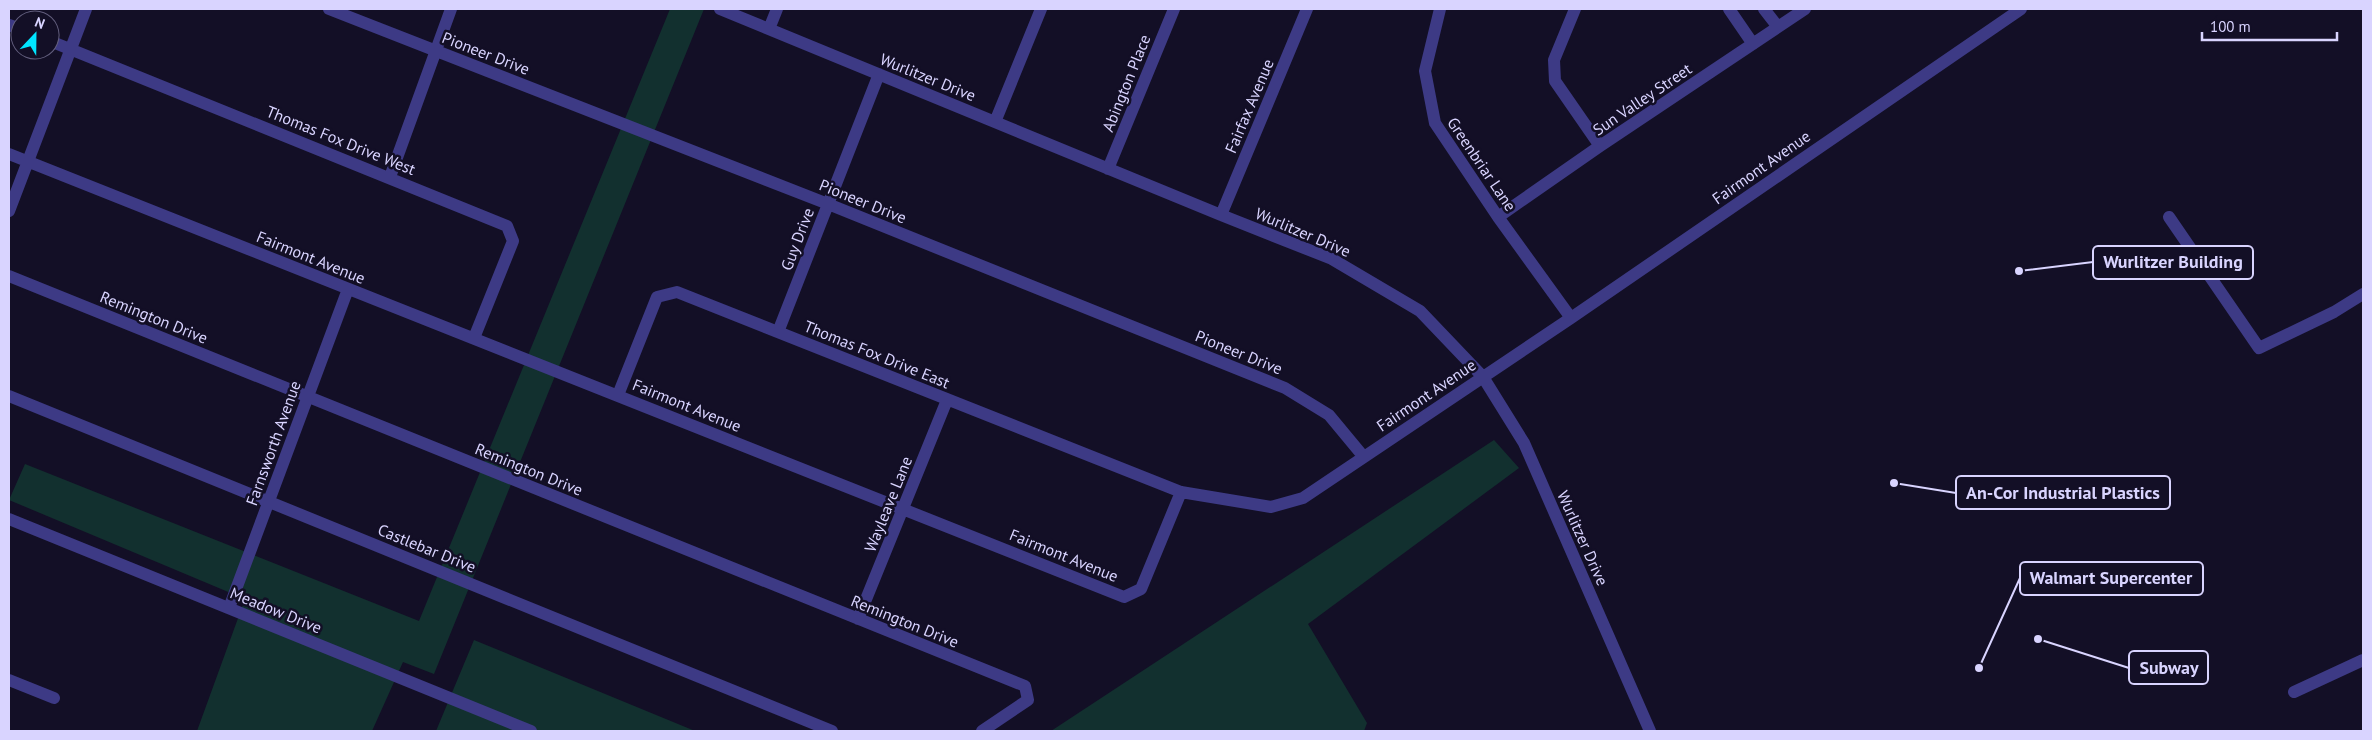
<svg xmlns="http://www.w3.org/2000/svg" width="2372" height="740" font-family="'PT Sans',sans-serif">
<rect width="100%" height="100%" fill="#130f26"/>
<path fill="#12302f" d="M 670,9 L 704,9 L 434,674 L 403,662 L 372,731 L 197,731 L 245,599 L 9,500 L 25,464 L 419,621 Z
M 1494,440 L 1519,468 L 1308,624 L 1367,723 L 1364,731 L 1051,731 Z
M 474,640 L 695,731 L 436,731 Z"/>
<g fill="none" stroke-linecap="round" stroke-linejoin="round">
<path stroke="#3d3a85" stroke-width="12" d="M 329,9 L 828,204 L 1285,388 L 1329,415 L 1363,456
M 720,9 L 1221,215 L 1332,259 L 1420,311 L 1483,377 L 1524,443 L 1650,731
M 1440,9 L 1425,71 L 1435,123 L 1498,217 L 1571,318
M 1575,9 L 1554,60 L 1555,81 L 1600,146
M 1729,9 L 1753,44
M 1764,9 L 1778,27
M 9,25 L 20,29
M 769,29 L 777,9
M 50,41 L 507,226 L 513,241 L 474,338
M 995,122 L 1041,9
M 9,154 L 1124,597 L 1141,589 L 1181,492
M 1108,169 L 1174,9
M 390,177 L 451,9
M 9,211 L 86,9
M 1221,215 L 1307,9
M 1498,217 L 1600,146 L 1805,9
M 2169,217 L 2259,348 L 2334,312 L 2363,294
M 9,276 L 1025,686 L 1028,700 L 982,731
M 778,332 L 879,74
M 618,395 L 657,297 L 677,292 L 1181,492 L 1271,507 L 1303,498 L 1571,318 L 2021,9
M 9,396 L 832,731
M 9,519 L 531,731
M 229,608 L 348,289
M 858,619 L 947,400
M 9,680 L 54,698
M 2294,692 L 2363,660"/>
</g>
<g text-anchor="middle" stroke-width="5" stroke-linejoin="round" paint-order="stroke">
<g font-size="16" fill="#d9d4ff" stroke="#130f26">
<text transform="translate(486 53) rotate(21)" y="6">Pioneer Drive</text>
<text transform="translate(928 77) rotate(22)" y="6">Wurlitzer Drive</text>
<text transform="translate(1126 83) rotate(-68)" y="6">Abington Place</text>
<text transform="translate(1642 99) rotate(-34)" y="6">Sun Valley Street</text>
<text transform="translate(1249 106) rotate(-67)" y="6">Fairfax Avenue</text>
<text transform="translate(341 140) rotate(22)" y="6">Thomas Fox Drive West</text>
<text transform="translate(1482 164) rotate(56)" y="6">Greenbriar Lane</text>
<text transform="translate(1761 167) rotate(-35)" y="6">Fairmont Avenue</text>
<text transform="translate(863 201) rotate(22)" y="6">Pioneer Drive</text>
<text transform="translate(1303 232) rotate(23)" y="6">Wurlitzer Drive</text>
<text transform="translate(797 239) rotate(-69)" y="6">Guy Drive</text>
<text transform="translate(311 257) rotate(22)" y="6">Fairmont Avenue</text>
<text transform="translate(154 317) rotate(22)" y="6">Remington Drive</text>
<text transform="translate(1239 352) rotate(22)" y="6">Pioneer Drive</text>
<text transform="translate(877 354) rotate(22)" y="6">Thomas Fox Drive East</text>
<text transform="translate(1426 395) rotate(-34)" y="6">Fairmont Avenue</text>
<text transform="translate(687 405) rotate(22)" y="6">Fairmont Avenue</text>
<text transform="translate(273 443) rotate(-70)" y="6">Farnsworth Avenue</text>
<text transform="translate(529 469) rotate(22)" y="6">Remington Drive</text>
<text transform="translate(888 504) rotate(-68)" y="6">Wayleave Lane</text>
<text transform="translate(1583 538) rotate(66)" y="6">Wurlitzer Drive</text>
<text transform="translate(427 548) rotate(22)" y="6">Castlebar Drive</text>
<text transform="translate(1064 555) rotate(22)" y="6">Fairmont Avenue</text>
<text transform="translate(276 610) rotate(22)" y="6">Meadow Drive</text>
<text transform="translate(905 621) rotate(22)" y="6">Remington Drive</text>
</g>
</g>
<path fill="none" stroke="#d9d4ff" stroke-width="2" d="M2019 271L2093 262M1894 483L1956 493M1979 668L2020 578M2038 639L2129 668"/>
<g fill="#d9d4ff" stroke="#130f26" stroke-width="2">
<circle cx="2019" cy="271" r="5"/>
<circle cx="1894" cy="483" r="5"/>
<circle cx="1979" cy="668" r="5"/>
<circle cx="2038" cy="639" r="5"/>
</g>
<g fill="#130f26" stroke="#d9d4ff" stroke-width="2">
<rect x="2093" y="246" width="160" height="33" rx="5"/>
<rect x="1956" y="476" width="214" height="33" rx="5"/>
<rect x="2020" y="562" width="183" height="33" rx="5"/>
<rect x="2129" y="651" width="79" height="33" rx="5"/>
</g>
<g font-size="18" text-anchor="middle" font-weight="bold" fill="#d9d4ff">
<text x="2173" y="268">Wurlitzer Building</text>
<text x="2063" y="499">An-Cor Industrial Plastics</text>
<text x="2111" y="584">Walmart Supercenter</text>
<text x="2169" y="674">Subway</text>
</g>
<rect width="2372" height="740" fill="none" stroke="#d9d4ff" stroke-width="20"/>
<g transform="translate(35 35) rotate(22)"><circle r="24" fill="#130f26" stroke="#625e7d"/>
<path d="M0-4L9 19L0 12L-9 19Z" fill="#00e5ff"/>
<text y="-8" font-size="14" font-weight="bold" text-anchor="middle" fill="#d9d4ff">N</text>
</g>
<path d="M2202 32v8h135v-8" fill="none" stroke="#d9d4ff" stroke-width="2.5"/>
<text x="2210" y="32" font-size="15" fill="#d9d4ff" stroke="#130f26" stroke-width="4" paint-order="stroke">100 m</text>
</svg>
